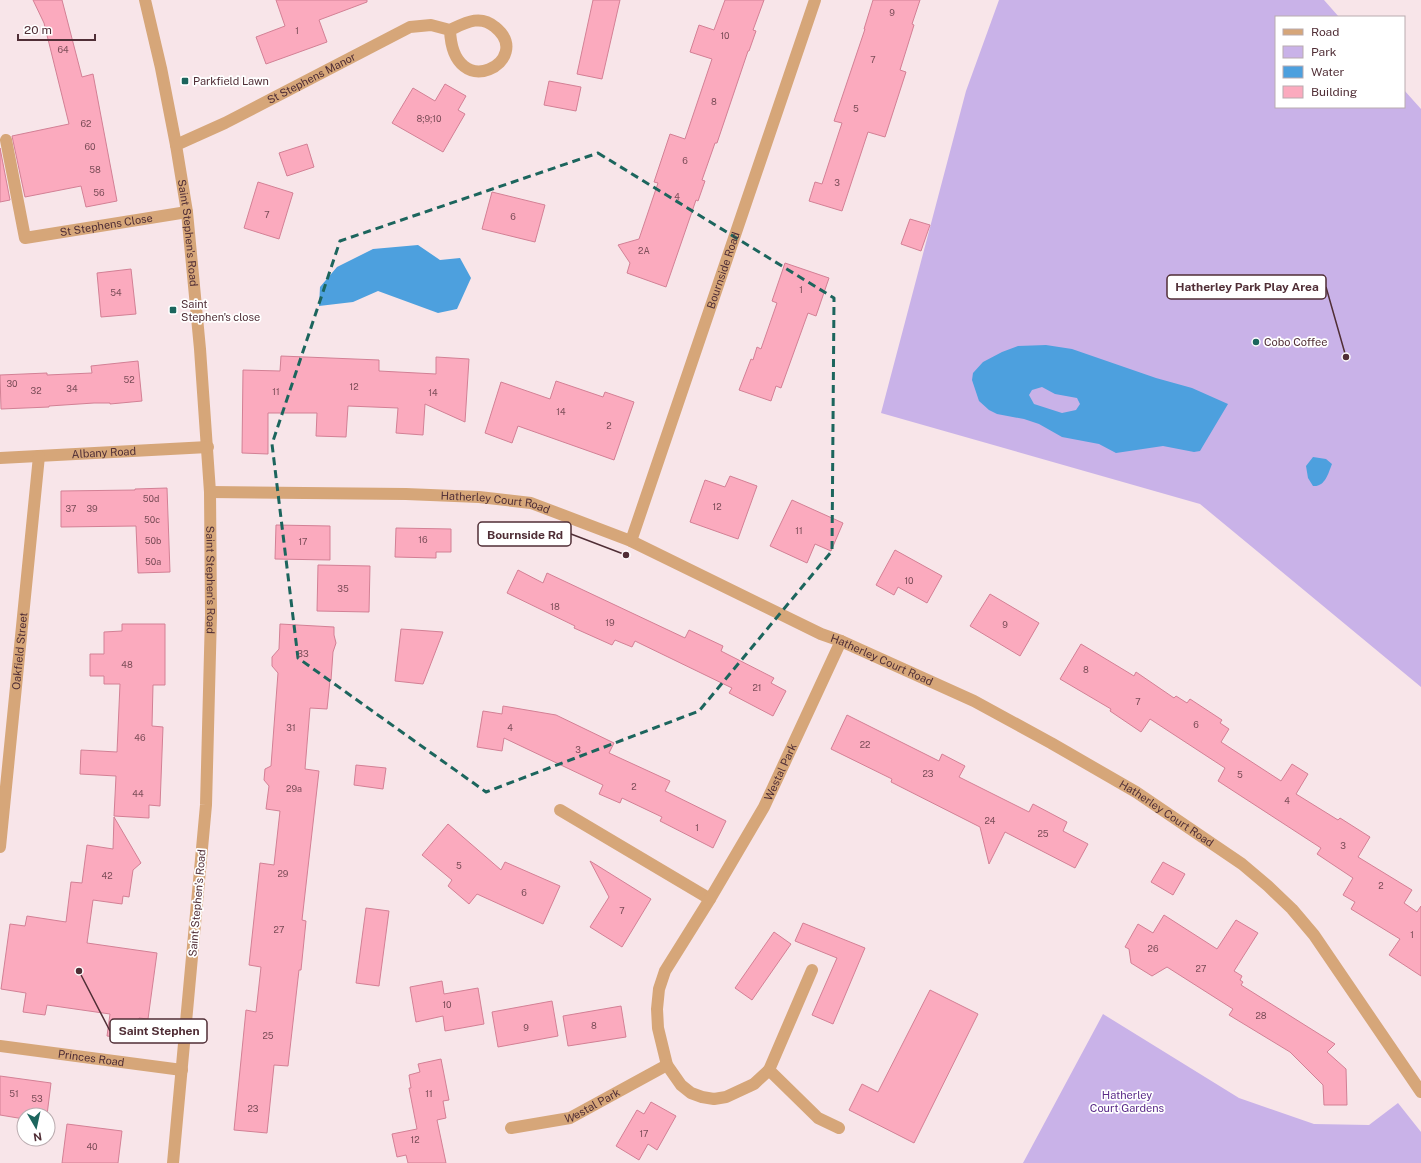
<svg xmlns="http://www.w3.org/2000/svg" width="1421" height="1163" font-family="'Public Sans',sans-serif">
<rect width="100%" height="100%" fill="#f8e5e9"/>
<path fill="#c9b2e8" d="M 999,0 L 1324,0 L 1339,17 L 1276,17 L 1276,107 L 1404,107 L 1404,90 L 1421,109 L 1421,687 L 1200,504 L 881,413 L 966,91 Z
M 1103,1014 L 1239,1098 L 1314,1124 L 1369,1125 L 1398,1103 L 1421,1132 L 1421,1163 L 1023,1163 Z"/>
<path fill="#4da0de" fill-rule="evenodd" d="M 418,245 L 440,260 L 460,258 L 471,278 L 457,309 L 438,313 L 378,291 L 353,302 L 319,306 L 320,287 L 337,267 L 373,249 Z
M 1046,345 L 1072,349 L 1156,378 L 1192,388 L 1228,404 L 1200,451 L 1194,452 L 1163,446 L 1116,453 L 1099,444 L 1062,437 L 1039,424 L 1024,419 L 997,414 L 989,410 L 979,401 L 972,380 L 973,373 L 983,362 L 1002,352 L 1018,346 ZM 1042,387 L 1055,394 L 1077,398 L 1080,404 L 1076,410 L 1062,413 L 1034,404 L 1029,395 L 1032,390 Z
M 1313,457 L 1326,459 L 1332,464 C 1328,474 1325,487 1313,486 L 1308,478 L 1306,466 Z"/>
<path fill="#fbaabe" stroke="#d38095" d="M 33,0 L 62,0 L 82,77 L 93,74 L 117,201 L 86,207 L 81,186 L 25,197 L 12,136 L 69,124 L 44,23 Z
M 276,0 L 367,0 L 367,2 L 319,20 L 327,42 L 266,64 L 256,37 L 285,26 Z
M 593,0 L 620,0 L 602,79 L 577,74 Z
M 725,0 L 764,0 L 753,30 L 756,31 L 749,51 L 748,51 L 717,143 L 715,143 L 702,180 L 705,181 L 698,201 L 696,200 L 666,287 L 627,273 L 630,263 L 618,245 L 639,239 L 658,183 L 654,182 L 670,134 L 685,139 L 712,59 L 690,52 L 699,25 L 714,30 Z
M 873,0 L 920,0 L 912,24 L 914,25 L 900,70 L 906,72 L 885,137 L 868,132 L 842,211 L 809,201 L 815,182 L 822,184 L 842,123 L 834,121 L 865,29 L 864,29 Z
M 549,81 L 581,87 L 576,111 L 544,105 Z
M 445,84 L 466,96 L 458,110 L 465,114 L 443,152 L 392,123 L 413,88 L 435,101 Z
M 307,144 L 314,167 L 287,176 L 279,153 Z
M 0,148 L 10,200 L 0,202 Z
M 258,182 L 293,193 L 279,239 L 244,228 Z
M 492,192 L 545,205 L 535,242 L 482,229 Z
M 910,219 L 930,225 L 921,251 L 901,244 Z
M 785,263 L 829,278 L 816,316 L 808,313 L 781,388 L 776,386 L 771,401 L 739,390 L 751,359 L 753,360 L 757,347 L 761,349 L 777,303 L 772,301 Z
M 131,269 L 136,314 L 101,317 L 97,273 Z
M 281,356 L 379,360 L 379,371 L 436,374 L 436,357 L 469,359 L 465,422 L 425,404 L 423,435 L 396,433 L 398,408 L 348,406 L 346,437 L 316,436 L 317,413 L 268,413 L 268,454 L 242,453 L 243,370 L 280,371 Z
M 138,361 L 142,401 L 110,404 L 110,403 L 94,403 L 49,406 L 49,407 L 1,409 L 0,375 L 47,373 L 47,375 L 92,373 L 91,366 Z
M 556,381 L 603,397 L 605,392 L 634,402 L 614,460 L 518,426 L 512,443 L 485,433 L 501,382 L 550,399 Z
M 730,476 L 757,486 L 738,539 L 690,522 L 705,480 L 725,487 Z
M 167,488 L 170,572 L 138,573 L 136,526 L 61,527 L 61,491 L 135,490 L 135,489 Z
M 792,500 L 843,523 L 831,551 L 815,544 L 807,563 L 770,546 Z
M 276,525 L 330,526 L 330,560 L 275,559 Z
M 396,528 L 451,529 L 451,552 L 436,552 L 436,558 L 395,557 Z
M 895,550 L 942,576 L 927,603 L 898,587 L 894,595 L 876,585 Z
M 318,565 L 370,566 L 369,612 L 317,611 Z
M 518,570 L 543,583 L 547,573 L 685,638 L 689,630 L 723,646 L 721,651 L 774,678 L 771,683 L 786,691 L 773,716 L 729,693 L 732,688 L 635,641 L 632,647 L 615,640 L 612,645 L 574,628 L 575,626 L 507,593 Z
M 990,594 L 1039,623 L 1020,656 L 970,626 Z
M 122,624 L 165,624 L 165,685 L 153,685 L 152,726 L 163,727 L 160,806 L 149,805 L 149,818 L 114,816 L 116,776 L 80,774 L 81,750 L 117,752 L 120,684 L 104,684 L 104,676 L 90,676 L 90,654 L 104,654 L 104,632 L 122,631 Z
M 280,624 L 334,627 L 334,635 L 336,643 L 333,652 L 331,680 L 330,680 L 327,709 L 310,708 L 305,769 L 319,771 L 302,920 L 306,921 L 301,970 L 299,970 L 288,1066 L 274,1065 L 267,1133 L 234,1130 L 246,1010 L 256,1012 L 261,967 L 249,965 L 260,863 L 274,865 L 280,811 L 266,809 L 269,786 L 264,780 L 265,769 L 271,766 L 278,673 L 272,666 L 272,657 L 279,649 Z
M 401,629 L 443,632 L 423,684 L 395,681 Z
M 1081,644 L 1134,676 L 1136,672 L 1174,698 L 1176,696 L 1187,703 L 1190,699 L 1222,720 L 1220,723 L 1229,729 L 1221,742 L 1281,781 L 1292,764 L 1308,774 L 1296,794 L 1338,820 L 1340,818 L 1370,837 L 1358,857 L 1412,890 L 1404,903 L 1417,912 L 1421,906 L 1421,976 L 1389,955 L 1400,939 L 1351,909 L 1355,902 L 1343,895 L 1353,878 L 1317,854 L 1321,848 L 1218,781 L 1225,768 L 1150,719 L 1141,732 L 1110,711 L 1111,709 L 1060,679 Z
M 503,706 L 556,715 L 614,743 L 609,753 L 670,781 L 665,791 L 726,821 L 713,848 L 660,821 L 662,817 L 622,798 L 620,803 L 599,794 L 603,785 L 504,738 L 502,751 L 477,747 L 483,711 L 502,714 Z
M 847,715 L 939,761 L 942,754 L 965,766 L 959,777 L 1029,812 L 1033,804 L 1067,822 L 1063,831 L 1088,844 L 1075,868 L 1005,832 L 989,864 L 980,827 L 891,782 L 892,779 L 831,749 Z
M 356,765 L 386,768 L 383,789 L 354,785 Z
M 114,817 L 141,863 L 133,870 L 129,897 L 123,896 L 122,904 L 93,900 L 87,943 L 157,953 L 148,1019 L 139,1018 L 136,1040 L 107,1036 L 110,1014 L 47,1005 L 45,1015 L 23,1012 L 26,993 L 1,989 L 10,924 L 25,926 L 27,916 L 66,922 L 71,882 L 82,883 L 87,845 L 113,849 Z
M 448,824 L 501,870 L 505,862 L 560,886 L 543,924 L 477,894 L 469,904 L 448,886 L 452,880 L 422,855 Z
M 590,861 L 651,899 L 622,947 L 590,927 L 609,897 Z
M 1163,862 L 1185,874 L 1173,895 L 1151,882 Z
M 366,908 L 389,911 L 379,986 L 356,983 Z
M 1164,915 L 1217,949 L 1236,920 L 1258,933 L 1234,971 L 1242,976 L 1240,980 L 1243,982 L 1241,985 L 1335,1044 L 1327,1052 L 1346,1069 L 1347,1105 L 1324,1105 L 1323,1085 L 1290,1052 L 1229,1015 L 1233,1009 L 1167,967 L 1152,976 L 1131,963 L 1129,949 L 1125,947 L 1138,924 L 1153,933 Z
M 803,923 L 865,948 L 833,1024 L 812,1015 L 837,958 L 795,941 Z
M 774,932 L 791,944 L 752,1000 L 735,988 Z
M 442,981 L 444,994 L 478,988 L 484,1024 L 445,1031 L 443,1016 L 416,1022 L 410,987 Z
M 930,990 L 978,1014 L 914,1143 L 849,1110 L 862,1084 L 878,1092 Z
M 552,1001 L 558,1036 L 498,1047 L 492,1012 Z
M 621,1006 L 626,1037 L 568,1046 L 563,1016 Z
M 441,1059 L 449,1100 L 443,1101 L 446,1118 L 437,1120 L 446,1163 L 408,1163 L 406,1155 L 397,1157 L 392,1134 L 417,1129 L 409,1088 L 411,1088 L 409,1075 L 420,1072 L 418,1064 Z
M 0,1076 L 51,1083 L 47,1115 L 24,1115 L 24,1119 L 0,1115 Z
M 651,1102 L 676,1116 L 657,1150 L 648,1144 L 639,1160 L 616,1146 L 637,1110 L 644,1114 Z
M 67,1124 L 122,1131 L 118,1163 L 62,1163 Z"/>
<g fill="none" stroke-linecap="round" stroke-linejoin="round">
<g stroke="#d6a679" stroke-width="12">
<path id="s1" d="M 145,0 L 161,68 L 176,145 L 187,212 L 200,349 L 210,492 L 211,615 L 206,805 L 173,1163"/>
<path id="s2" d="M 6,140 L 25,238 L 187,212"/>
<path id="s3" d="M 176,145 L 225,123 L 410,27 L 431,25 L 450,30 C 465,23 480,14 495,27 C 536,60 453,106 450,30"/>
<path id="s4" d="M 0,458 L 208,447"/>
<path id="s5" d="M 210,492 L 406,494 L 479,497 L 531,503 L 631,541 L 821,634 L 841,641 L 974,701 L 1051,743 L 1136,792 L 1242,864 L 1268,886 L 1292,909 L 1314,935 L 1421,1092"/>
<path id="s6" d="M 631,541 L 815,0"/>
<path d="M 560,810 L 710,899"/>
<path id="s7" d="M 0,847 L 39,456"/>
<path id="s8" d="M 812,970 L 769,1070 L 754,1084 L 726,1097 L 714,1099 L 702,1097 L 691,1093 L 681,1085 L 667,1065 L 658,1028 L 657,1009 L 659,989 L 665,971 L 710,899 L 764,807 L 841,641"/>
<path id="s9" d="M 0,1046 L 182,1070"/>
<path d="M 769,1070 L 818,1118 L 839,1128"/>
<path id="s10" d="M 511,1128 L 570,1118 L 667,1065"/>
</g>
</g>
<path fill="none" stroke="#1c655d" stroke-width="3" stroke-dasharray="8 5" stroke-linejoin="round" d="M 598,153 L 834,298 L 832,551 L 699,711 L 486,792 L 298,658 L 272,444 L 340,241 Z"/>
<g fill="#1c655d" stroke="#fff" stroke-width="1.5">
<rect x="181" y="77" width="8" height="8" rx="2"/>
<rect x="169" y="306" width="8" height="8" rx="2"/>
<circle cx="1256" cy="342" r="4"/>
</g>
<g text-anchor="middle" stroke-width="3.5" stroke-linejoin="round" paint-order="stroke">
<g font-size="9" fill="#7b4d58">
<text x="892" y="16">9</text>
<text x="297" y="34">1</text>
<text x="725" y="39">10</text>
<text x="63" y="53">64</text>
<text x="873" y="63">7</text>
<text x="714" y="105">8</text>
<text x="856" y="112">5</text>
<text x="429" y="122">8;9;10</text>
<text x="86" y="127">62</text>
<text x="90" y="150">60</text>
<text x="685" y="164">6</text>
<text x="95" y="173">58</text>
<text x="837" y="186">3</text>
<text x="99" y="196">56</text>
<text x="677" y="200">4</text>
<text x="267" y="218">7</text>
<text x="513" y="220">6</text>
<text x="644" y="254">2A</text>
<text x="801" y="293">1</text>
<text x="116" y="296">54</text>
<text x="129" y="383">52</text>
<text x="12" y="387">30</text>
<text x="354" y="390">12</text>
<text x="72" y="392">34</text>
<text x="36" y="394">32</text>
<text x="276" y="395">11</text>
<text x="433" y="396">14</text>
<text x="561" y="415">14</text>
<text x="609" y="429">2</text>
<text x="151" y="502">50d</text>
<text x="717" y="510">12</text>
<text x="71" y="512">37</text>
<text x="92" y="512">39</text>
<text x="152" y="523">50c</text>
<text x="799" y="534">11</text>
<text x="423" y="543">16</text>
<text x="153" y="544">50b</text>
<text x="303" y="545">17</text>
<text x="153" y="565">50a</text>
<text x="909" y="584">10</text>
<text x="343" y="592">35</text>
<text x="555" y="610">18</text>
<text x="610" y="626">19</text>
<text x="1005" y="628">9</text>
<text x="303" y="657">33</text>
<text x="127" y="668">48</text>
<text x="1086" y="673">8</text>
<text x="757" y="691">21</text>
<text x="1138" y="705">7</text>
<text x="1196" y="728">6</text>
<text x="291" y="731">31</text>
<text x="510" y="731">4</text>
<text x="140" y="741">46</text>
<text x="865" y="748">22</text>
<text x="578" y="753">3</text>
<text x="928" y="777">23</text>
<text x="1240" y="778">5</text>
<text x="634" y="790">2</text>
<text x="294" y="792">29a</text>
<text x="138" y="797">44</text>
<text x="1287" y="804">4</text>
<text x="990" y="824">24</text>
<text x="697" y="831">1</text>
<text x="1043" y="837">25</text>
<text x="1343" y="849">3</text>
<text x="459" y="869">5</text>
<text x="283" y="877">29</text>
<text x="107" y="879">42</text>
<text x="1381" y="889">2</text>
<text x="524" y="896">6</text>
<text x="622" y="914">7</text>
<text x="279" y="933">27</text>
<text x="1412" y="938">1</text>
<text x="1153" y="952">26</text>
<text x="1201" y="972">27</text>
<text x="447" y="1008">10</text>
<text x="1261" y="1019">28</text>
<text x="594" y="1029">8</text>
<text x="526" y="1031">9</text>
<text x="268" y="1039">25</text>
<text x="14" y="1097">51</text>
<text x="429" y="1097">11</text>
<text x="37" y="1102">53</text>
<text x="253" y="1112">23</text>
<text x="644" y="1137">17</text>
<text x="415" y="1143">12</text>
<text x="92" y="1150">40</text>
</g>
<g font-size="11" fill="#502e36" stroke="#fff">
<text dy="4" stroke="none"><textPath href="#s3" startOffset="151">St Stephens Manor</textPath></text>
<text dy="4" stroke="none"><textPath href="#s2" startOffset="182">St Stephens Close</textPath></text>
<text dy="4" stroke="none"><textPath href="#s1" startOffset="237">Saint Stephen's Road</textPath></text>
<text dy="4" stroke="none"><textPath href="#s6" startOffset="286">Bournside Road</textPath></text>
<text dy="4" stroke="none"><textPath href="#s4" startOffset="104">Albany Road</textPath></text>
<text dy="4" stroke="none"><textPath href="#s5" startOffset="286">Hatherley Court Road</textPath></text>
<text dy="4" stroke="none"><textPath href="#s1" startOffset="585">Saint Stephen's Road</textPath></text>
<text dy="4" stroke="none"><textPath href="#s7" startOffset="197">Oakfield Street</textPath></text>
<text dy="4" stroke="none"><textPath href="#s5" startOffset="706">Hatherley Court Road</textPath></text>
<text dy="4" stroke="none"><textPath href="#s8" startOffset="560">Westal Park</textPath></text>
<text dy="4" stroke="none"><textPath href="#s5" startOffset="1030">Hatherley Court Road</textPath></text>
<text transform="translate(197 903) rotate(-85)" y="4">Saint Stephen's Road</text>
<text dy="4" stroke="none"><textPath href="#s9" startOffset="92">Princes Road</textPath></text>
<text dy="4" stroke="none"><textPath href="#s10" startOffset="85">Westal Park</textPath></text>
</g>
<g font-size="11" fill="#502e36" stroke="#fff" text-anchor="start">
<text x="193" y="85">Parkfield Lawn</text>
<text x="181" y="308">Saint<tspan x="181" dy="13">Stephen's close</tspan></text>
<text x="1264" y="346">Cobo Coffee</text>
</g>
<g font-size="11" fill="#592988" stroke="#fff">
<text x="1127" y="1099">Hatherley<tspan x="1127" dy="13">Court Gardens</tspan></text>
</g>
</g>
<path fill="none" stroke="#502e36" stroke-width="1.5" d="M1346 357L1326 287M626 555L571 534M79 971L110 1031"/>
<g fill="#502e36" stroke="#fff" stroke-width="1.5">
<circle cx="1346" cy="357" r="4"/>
<circle cx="626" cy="555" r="4"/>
<circle cx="79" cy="971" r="4"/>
</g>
<g fill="#fff" stroke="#502e36" stroke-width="1.5">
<rect x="1167" y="275" width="159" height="24" rx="4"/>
<rect x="478" y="522" width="93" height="24" rx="4"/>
<rect x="110" y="1019" width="97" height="24" rx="4"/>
</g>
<g font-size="12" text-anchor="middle" font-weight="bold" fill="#502e36">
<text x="1247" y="291">Hatherley Park Play Area</text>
<text x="525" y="539">Bournside Rd</text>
<text x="159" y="1035">Saint Stephen</text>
</g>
<rect x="1275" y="16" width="130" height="92" fill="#ffffff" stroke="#b9abaf"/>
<rect x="1283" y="29" width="20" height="6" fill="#d6a679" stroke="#b9abaf"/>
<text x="1311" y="36" font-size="12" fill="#502e36">Road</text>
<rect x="1283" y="46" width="20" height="12" fill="#c9b2e8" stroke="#b9abaf"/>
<text x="1311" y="56" font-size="12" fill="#502e36">Park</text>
<rect x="1283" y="66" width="20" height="12" fill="#4da0de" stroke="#b9abaf"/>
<text x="1311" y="76" font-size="12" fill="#502e36">Water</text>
<rect x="1283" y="86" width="20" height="12" fill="#fbaabe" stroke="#b9abaf"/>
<text x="1311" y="96" font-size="12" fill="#502e36">Building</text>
<g transform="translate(36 1127) rotate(171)"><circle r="19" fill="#ffffff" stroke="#b9abaf"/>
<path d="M0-3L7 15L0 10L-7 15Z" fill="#1c655d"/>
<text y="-6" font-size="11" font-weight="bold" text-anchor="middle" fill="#502e36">N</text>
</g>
<path d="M18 34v6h77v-6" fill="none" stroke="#502e36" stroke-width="2"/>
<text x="24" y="34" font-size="12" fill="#502e36" stroke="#ffffff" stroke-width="3" paint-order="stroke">20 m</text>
</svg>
